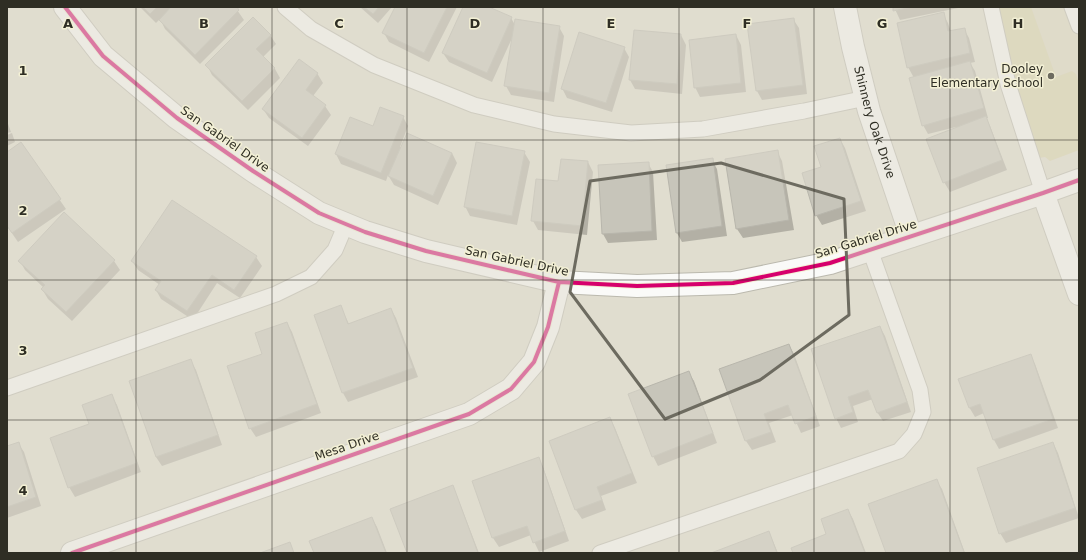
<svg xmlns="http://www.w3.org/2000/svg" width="1086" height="560" font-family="'DejaVu Sans',sans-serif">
<rect width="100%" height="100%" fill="#e0ddcf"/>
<path fill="#ddd9c1" d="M 1005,7 L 1079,7 L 1079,145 Z"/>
<path fill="#dad4ac" d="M 999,7 L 1031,7 L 1056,77 L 1072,71 L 1076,74 L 1079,83 L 1079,150 L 1050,161 L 1045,157 L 1039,158 L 1013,74 Z"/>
<path fill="#0003" d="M 140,7 L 235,7 L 244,20 L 200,64 L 165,29 L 160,19 L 156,23 Z
M 360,7 L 392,7 L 378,23 Z
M 397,7 L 457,7 L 429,62 L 389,42 L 384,33 Z
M 464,7 L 486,7 L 511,18 L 515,25 L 559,27 L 564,36 L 554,102 L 511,95 L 506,86 L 513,36 L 492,82 L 449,62 L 443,53 Z
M 894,7 L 958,7 L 958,8 L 900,20 Z
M 943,14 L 948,23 L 951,32 L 964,29 L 969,38 L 975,62 L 970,63 L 975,71 L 988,118 L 986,118 L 990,126 L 1007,170 L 950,192 L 944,182 L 957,128 L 956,127 L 928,134 L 923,125 L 914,78 L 908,67 Z
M 793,19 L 799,28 L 807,94 L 762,100 L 757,91 Z
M 270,35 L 276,44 L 263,57 L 275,69 L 280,78 L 248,110 L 212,75 L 207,65 Z
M 681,35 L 686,45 L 682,94 L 635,89 L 630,80 Z
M 736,35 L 741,45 L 746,92 L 700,97 L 695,87 Z
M 624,48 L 629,57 L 612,112 L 567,98 L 562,88 Z
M 317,73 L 323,83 L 313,96 L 325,106 L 331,115 L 308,146 L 269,118 L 263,109 Z
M 403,117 L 408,126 L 400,147 L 452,153 L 457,163 L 438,205 L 394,185 L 388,175 L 386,181 L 341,164 L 336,154 L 373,127 Z
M 7,121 L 11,132 L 7,133 Z
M 12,133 L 15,142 L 7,146 L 7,135 Z
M 840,139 L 845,148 L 866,211 L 822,225 L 816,215 Z
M 21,144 L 66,209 L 18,242 L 7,226 L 7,153 Z
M 777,151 L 782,161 L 794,230 L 743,238 L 737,229 Z
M 524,152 L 530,162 L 517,225 L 470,216 L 465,206 Z
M 712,160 L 717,169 L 727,236 L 682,242 L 677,233 Z
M 588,162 L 593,172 L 587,235 L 538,230 L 533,221 L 559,182 Z
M 648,163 L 653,172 L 657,240 L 608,243 L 603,234 Z
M 172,201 L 256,257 L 262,266 L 240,298 L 217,283 L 193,320 L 161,299 L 156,290 L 160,285 L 138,270 L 132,261 Z
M 64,213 L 114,261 L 120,270 L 72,321 L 48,299 L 42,289 L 44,288 L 25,270 L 20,261 Z
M 340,306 L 349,324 L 391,309 L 396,318 L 418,377 L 348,402 L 343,393 L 315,315 Z
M 287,323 L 292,332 L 321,413 L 256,437 L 250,428 L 264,354 Z
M 880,327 L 885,336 L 911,412 L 883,421 L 877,412 L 873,399 L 853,406 L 858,422 L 841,428 L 836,418 Z
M 789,345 L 794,354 L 820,426 L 801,433 L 793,415 L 769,423 L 776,442 L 752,450 L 746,441 L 721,370 Z
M 1030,355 L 1035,364 L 1058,428 L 999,449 L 994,440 L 984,413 L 975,417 L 969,407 Z
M 190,360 L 196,370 L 222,445 L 162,466 L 156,457 L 130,382 Z
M 688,372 L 694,381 L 717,443 L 658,466 L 653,456 Z
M 111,395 L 117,405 L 141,472 L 75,497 L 69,487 Z
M 610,418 L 615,428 L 637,483 L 601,496 L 606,510 L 582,519 L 576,510 L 550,441 Z
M 18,443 L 24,452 L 41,506 L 7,518 L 7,447 Z
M 1053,443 L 1058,453 L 1079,518 L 1006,543 L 1000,533 Z
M 538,458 L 543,467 L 569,541 L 539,552 L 531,535 L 499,547 L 493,538 L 473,481 Z
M 936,480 L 942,489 L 965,553 L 887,553 Z
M 452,487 L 457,496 L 479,553 L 408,553 Z
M 848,510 L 853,519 L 866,553 L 794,553 L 828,535 Z
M 372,518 L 377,527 L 387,553 L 315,553 Z
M 769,532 L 778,553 L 713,553 Z"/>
<path fill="#c7c5ba" stroke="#b8b6ac" d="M 143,7 L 157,7 L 150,14 Z
M 171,7 L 237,7 L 239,10 L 195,55 L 159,20 Z
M 364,7 L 379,7 L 373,14 Z
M 395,7 L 447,7 L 424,53 L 382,33 Z
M 463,7 L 489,7 L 512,17 L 487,73 L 442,53 Z
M 893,7 L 912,7 L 893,11 Z
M 944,12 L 948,31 L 965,28 L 970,53 L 907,68 L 897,23 Z
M 253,17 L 271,35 L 256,49 L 275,68 L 242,101 L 205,65 Z
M 794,18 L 803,85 L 756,91 L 747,24 Z
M 515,19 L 560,26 L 549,93 L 504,86 Z
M 634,30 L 681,34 L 677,84 L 629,80 Z
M 579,32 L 625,47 L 606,103 L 561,89 Z
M 736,34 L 741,83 L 694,88 L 689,40 Z
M 299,59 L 318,73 L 306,90 L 326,105 L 302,138 L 262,109 Z
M 970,61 L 984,108 L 922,126 L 909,78 Z
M 380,107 L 404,116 L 381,173 L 335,154 L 350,117 L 373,126 Z
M 986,116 L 1002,160 L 943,183 L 926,139 Z
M 407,133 L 452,153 L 433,196 L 388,176 Z
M 840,138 L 861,201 L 815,216 L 802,173 L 821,167 L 814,146 Z
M 21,142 L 61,199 L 12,233 L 7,226 L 7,152 Z
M 476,142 L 525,151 L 512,216 L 464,207 Z
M 778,150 L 789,220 L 736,229 L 725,159 Z
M 713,158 L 722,226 L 676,233 L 666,165 Z
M 561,159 L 588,161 L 582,226 L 531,221 L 536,179 L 558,181 Z
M 649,162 L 652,231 L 602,234 L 598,165 Z
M 172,200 L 257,256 L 234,290 L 212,275 L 187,311 L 155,290 L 161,281 L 131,261 Z
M 64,212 L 115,260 L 66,312 L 41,289 L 45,285 L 18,261 Z
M 341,305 L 348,324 L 391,308 L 413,368 L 342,393 L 314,315 Z
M 287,322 L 317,404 L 249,429 L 227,366 L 262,354 L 255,333 Z
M 880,326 L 907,402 L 877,413 L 868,390 L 848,397 L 853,412 L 835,419 L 811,349 Z
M 789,344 L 816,416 L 795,424 L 788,405 L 764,414 L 771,432 L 745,441 L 719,369 Z
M 1031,354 L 1053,419 L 993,440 L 980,404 L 969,408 L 958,379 Z
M 191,359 L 218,435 L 156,457 L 129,381 Z
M 689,371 L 713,433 L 652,457 L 628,394 Z
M 112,394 L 137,463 L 68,488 L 50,438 L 89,424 L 82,405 Z
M 610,417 L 632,473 L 597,487 L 602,500 L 575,510 L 549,441 Z
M 19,442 L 36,497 L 7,507 L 7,446 Z
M 1053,442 L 1075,508 L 999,534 L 977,468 Z
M 539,457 L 565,531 L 533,543 L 527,526 L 492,538 L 472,481 Z
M 937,479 L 964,552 L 961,553 L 886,553 L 868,504 Z
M 453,485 L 478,553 L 407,553 L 390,509 Z
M 848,509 L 865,553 L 793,553 L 791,548 L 826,534 L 821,519 Z
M 372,517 L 386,553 L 314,553 L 309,541 Z
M 769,531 L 777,553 L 711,553 Z
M 290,542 L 294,553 L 260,553 Z"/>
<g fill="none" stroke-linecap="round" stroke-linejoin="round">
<defs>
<path id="service" d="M 285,7 L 311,29 L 374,65 L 474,105 L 554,124 L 631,133 L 703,129 L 804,111 L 866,98
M 991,7 L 1008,84 L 1043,193
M 1072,7 L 1079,26
M 7,388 L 276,294 L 311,277 L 335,250 L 346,224
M 600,553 L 899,451 L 914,434 L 923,412 L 920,390 L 870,250"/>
<g id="minor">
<path id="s1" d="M 845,7 L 853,47 L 869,111 L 911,236"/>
<path d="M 1043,193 L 1079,294"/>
<path d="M 72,553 L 469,414 L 511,389 L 534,362 L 548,327 L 559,282"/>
</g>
<path id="tertiary" d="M 65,7 L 103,56 L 177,118 L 253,171 L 319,213 L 365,232 L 426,251 L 559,282 L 637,286 L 733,283 L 830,263 L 1043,193 L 1079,180"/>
</defs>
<use href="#service" stroke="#bbb9ae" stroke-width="17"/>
<use href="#minor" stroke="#bbb9ae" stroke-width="24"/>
<use href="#tertiary" stroke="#bbb9ae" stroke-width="24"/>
<use href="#service" stroke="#fafaf8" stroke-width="15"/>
<use href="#minor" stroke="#fafaf8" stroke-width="22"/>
<use href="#tertiary" stroke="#fafaf8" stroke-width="22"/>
<defs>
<path id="cycleway" d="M 65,7 L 103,56 L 177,118 L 253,171 L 319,213 L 365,232 L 426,251 L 559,282 L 637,286 L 733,283 L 830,263 L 1043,193 L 1079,180
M 72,553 L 469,414 L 511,389 L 534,362 L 548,327 L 559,282"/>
</defs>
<use href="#cycleway" stroke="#f3f0d5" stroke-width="6"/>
<use href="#cycleway" stroke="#d6006c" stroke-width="4"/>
</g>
<path d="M0 0H1086V560H0ZM 721,163 L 844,199 L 849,315 L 760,380 L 665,419 L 570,292 L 590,181 Z" fill="#e0ddcf" fill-opacity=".55" fill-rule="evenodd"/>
<path fill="none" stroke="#6d6b60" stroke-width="3" stroke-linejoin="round" d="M 721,163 L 844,199 L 849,315 L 760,380 L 665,419 L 570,292 L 590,181 Z"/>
<path fill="none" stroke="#2f2e24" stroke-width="1" stroke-opacity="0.55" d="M 136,7 L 136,553M 272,7 L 272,553M 407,7 L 407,553M 543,7 L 543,553M 679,7 L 679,553M 814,7 L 814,553M 950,7 L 950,553M 7,140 L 1079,140M 7,280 L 1079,280M 7,420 L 1079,420"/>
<circle fill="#6d6b60" stroke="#f3f0d5" stroke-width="1.5" cx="1051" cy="76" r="4"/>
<g text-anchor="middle" stroke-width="3" stroke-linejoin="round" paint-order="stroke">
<g font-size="12" fill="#2f2e24" stroke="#f3f0d5" text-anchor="end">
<text x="1043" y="73">Dooley<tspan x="1043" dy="14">Elementary School</tspan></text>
</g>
<g font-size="12" fill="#2f2e24" stroke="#f3f0d5">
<text dy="4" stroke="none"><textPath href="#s1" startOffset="119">Shinnery Oak Drive</textPath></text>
<text transform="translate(225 139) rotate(35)" y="4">San Gabriel Drive</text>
<text transform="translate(866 239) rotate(-17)" y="4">San Gabriel Drive</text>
<text transform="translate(517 261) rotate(12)" y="4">San Gabriel Drive</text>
<text transform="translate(347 446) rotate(-19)" y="4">Mesa Drive</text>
</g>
</g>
<g font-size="13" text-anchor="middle" font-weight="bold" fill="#2f2e24" stroke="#f3f0d5" stroke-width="3" stroke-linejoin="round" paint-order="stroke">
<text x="68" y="28">A</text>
<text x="204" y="28">B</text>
<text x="339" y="28">C</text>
<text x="475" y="28">D</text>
<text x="611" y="28">E</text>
<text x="747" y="28">F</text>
<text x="882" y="28">G</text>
<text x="1018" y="28">H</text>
<text x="23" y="75">1</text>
<text x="23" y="215">2</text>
<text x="23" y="355">3</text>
<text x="23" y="495">4</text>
</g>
<rect width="1086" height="560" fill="none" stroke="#2f2e24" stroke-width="16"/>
</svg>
